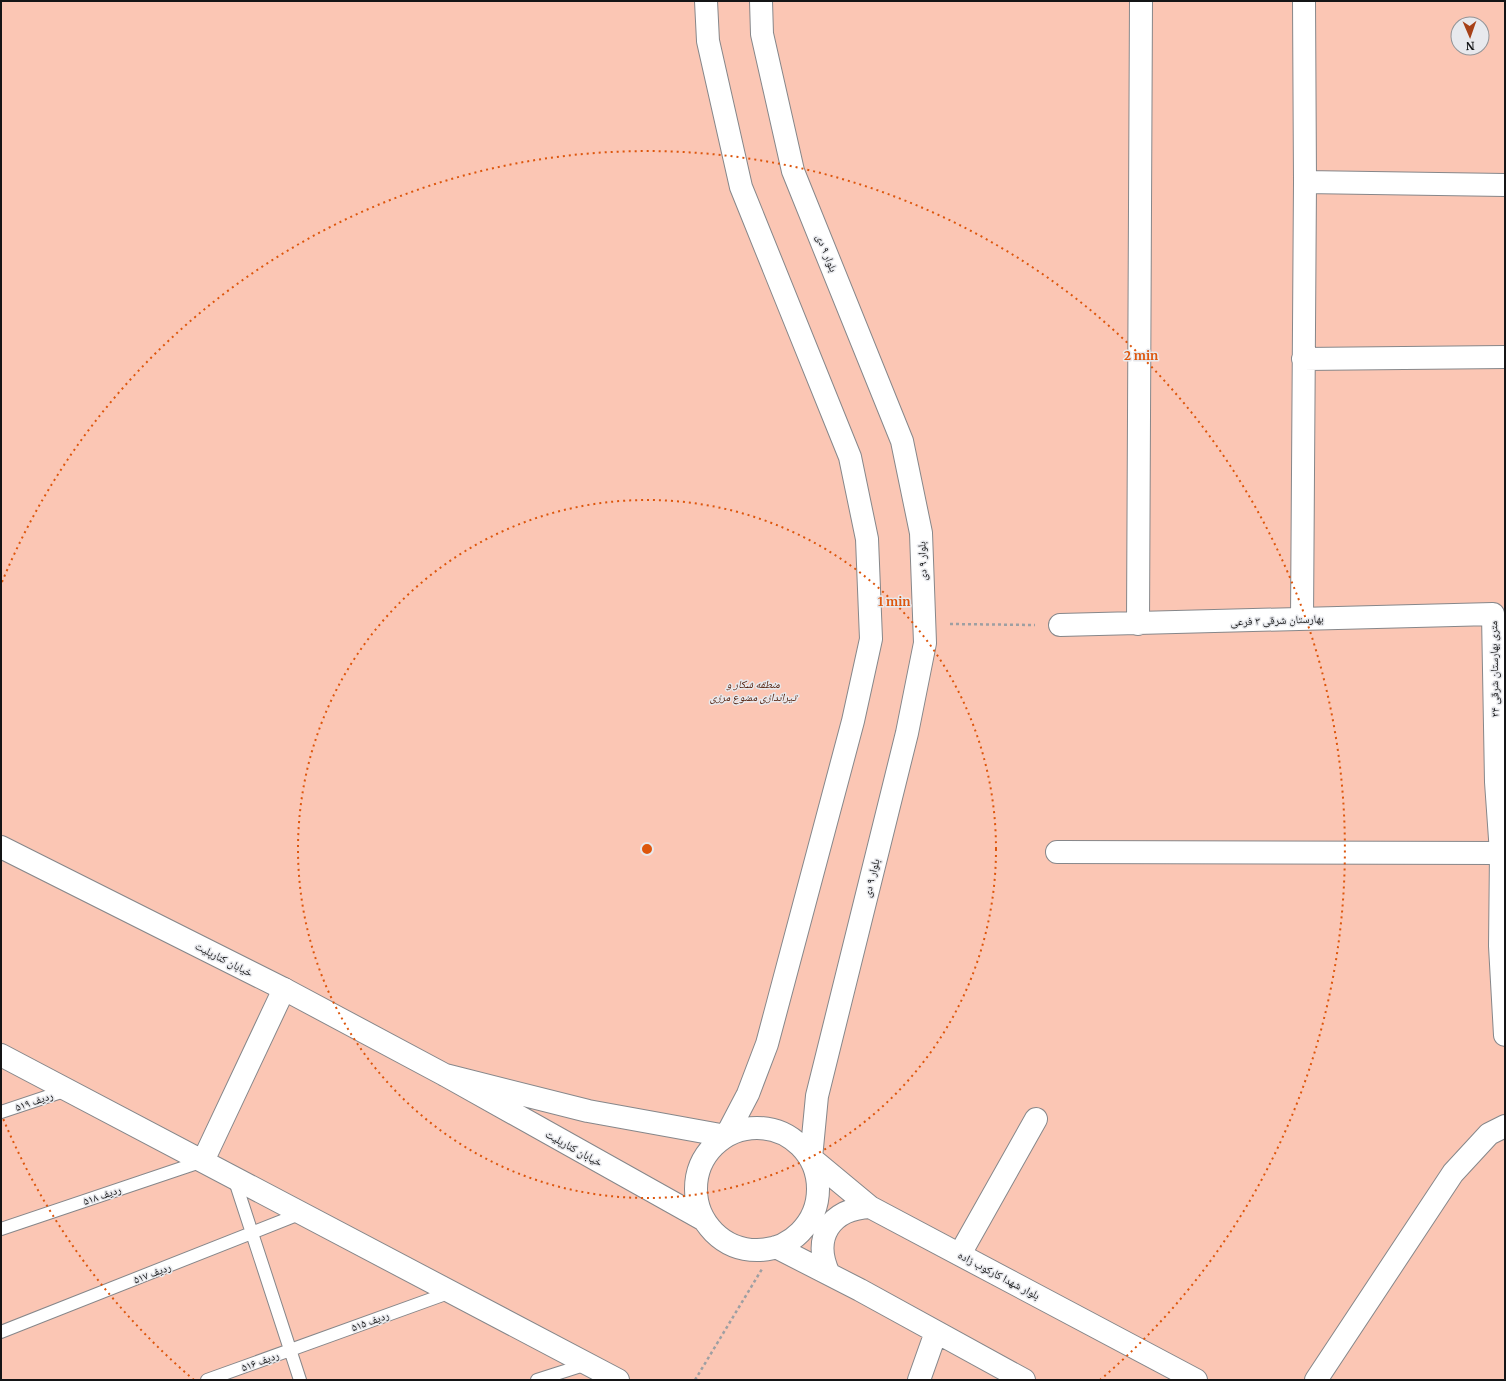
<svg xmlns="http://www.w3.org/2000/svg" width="1506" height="1381" font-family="Merriweather,'Noto Naskh Arabic',serif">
<rect width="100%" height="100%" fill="#e8e9ed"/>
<path fill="#fbc6b4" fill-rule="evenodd" d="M 1,1 L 1505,1 L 1505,1380 L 1,1380 ZM 1458,24 L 1482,24 L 1482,48 L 1458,48 Z"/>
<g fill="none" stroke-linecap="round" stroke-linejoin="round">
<defs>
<path id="lane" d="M 1,1112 L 67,1090
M 234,1178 L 300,1380
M 1,1229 L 203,1161
M 1,1332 L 302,1213
M 207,1380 L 451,1292
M 537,1380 L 587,1364"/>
<path id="street" d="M 1305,182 L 1505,185
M 1303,359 L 1505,357
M 1493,614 L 1496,782 L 1501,853 L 1500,946 L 1505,1035
M 1302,619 L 1305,182 L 1304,1
M 1138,624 L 1141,1
M 1060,625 L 1493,614
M 1057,852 L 1501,853
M 1,1055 L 618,1380
M 203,1161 L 284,989
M 960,1254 L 1036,1119
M 1316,1380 L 1453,1173 L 1489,1134 L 1505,1126"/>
<path id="secondary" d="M 761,1 L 762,34 L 793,171 L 902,441 L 921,533 L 925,643 L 907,733 L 817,1096 L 811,1158 L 870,1207 L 1196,1380
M 1,847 L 284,989 L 445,1075 L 704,1220
M 445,1075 L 588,1111 L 726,1136 L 748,1094 L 767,1044 L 853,721 L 871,639 L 867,539 L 850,457 L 741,187 L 708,41 L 706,1
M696 1189a61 61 0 1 1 122 0a61 61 0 1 1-122 0Z
M 776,1247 L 860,1290 L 1024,1380
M 829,1274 C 812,1238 830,1209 870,1207
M 919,1380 L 936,1332"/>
</defs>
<use href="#lane" stroke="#86878a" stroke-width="14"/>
<use href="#street" stroke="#86878a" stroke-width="24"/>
<use href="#secondary" stroke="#86878a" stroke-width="24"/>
<path stroke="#9e9fa2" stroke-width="2.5" stroke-dasharray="3 3" stroke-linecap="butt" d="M 950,624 L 1035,625
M 695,1380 L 762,1269"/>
<use href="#lane" stroke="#fff" stroke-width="12"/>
<use href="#street" stroke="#fff" stroke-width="22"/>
<use href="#secondary" stroke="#fff" stroke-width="22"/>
</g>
<g fill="none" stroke="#dd560c" stroke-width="2" stroke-dasharray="2 4">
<circle cx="647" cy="849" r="349"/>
<path d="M194 1380A698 698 0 0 1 2 1116M2 582A698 698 0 1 1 1100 1380"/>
</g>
<g text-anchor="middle" stroke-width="3" stroke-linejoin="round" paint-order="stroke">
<g font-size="11" fill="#141516" stroke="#e8e9ed">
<text transform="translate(827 253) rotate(68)" y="4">بلوار ۹ دی</text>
<text transform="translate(922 561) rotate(-92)" y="4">بلوار ۹ دی</text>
<text transform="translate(1277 620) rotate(-2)" y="4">بهارستان شرقی ۳ فرعی</text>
<text transform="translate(1494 669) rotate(-91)" y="4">۲۴ متری بهارستان شرقی</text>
<text transform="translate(871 878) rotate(-76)" y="4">بلوار ۹ دی</text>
<text transform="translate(224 959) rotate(27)" y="4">خیابان کنارپلیت</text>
<text transform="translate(34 1101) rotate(-19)" y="4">ردیف ۵۱۹</text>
<text transform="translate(574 1148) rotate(29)" y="4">خیابان کنارپلیت</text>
<text transform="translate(102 1195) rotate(-19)" y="4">ردیف ۵۱۸</text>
<text transform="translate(152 1273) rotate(-21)" y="4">ردیف ۵۱۷</text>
<text transform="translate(999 1275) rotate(28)" y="4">بلوار شهدا کارکوب زاده</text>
<text transform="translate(370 1321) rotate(-20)" y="4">ردیف ۵۱۵</text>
<text transform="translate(260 1361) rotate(-20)" y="4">ردیف ۵۱۶</text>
</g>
<g font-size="11" font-style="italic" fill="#54220f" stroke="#e8e9ed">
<text x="753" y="688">منطقه شکار و<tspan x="753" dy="13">تیراندازی ممنوع مرزی</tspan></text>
</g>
</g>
<circle cx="647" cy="849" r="6" fill="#dd560c" stroke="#e8e9ed" stroke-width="2"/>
<g font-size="12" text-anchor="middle" font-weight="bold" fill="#dd560c" stroke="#e8e9ed" stroke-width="3" stroke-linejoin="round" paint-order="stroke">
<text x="1141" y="360">2 min</text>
<text x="894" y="606">1 min</text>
</g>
<rect width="1506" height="1381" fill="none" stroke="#141516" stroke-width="4"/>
<g transform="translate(1470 36) rotate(178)"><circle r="19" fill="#e8e9ed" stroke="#939497"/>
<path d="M0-3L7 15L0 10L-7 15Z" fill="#a74118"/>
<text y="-6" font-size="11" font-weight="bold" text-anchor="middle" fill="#141516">N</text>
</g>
</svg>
